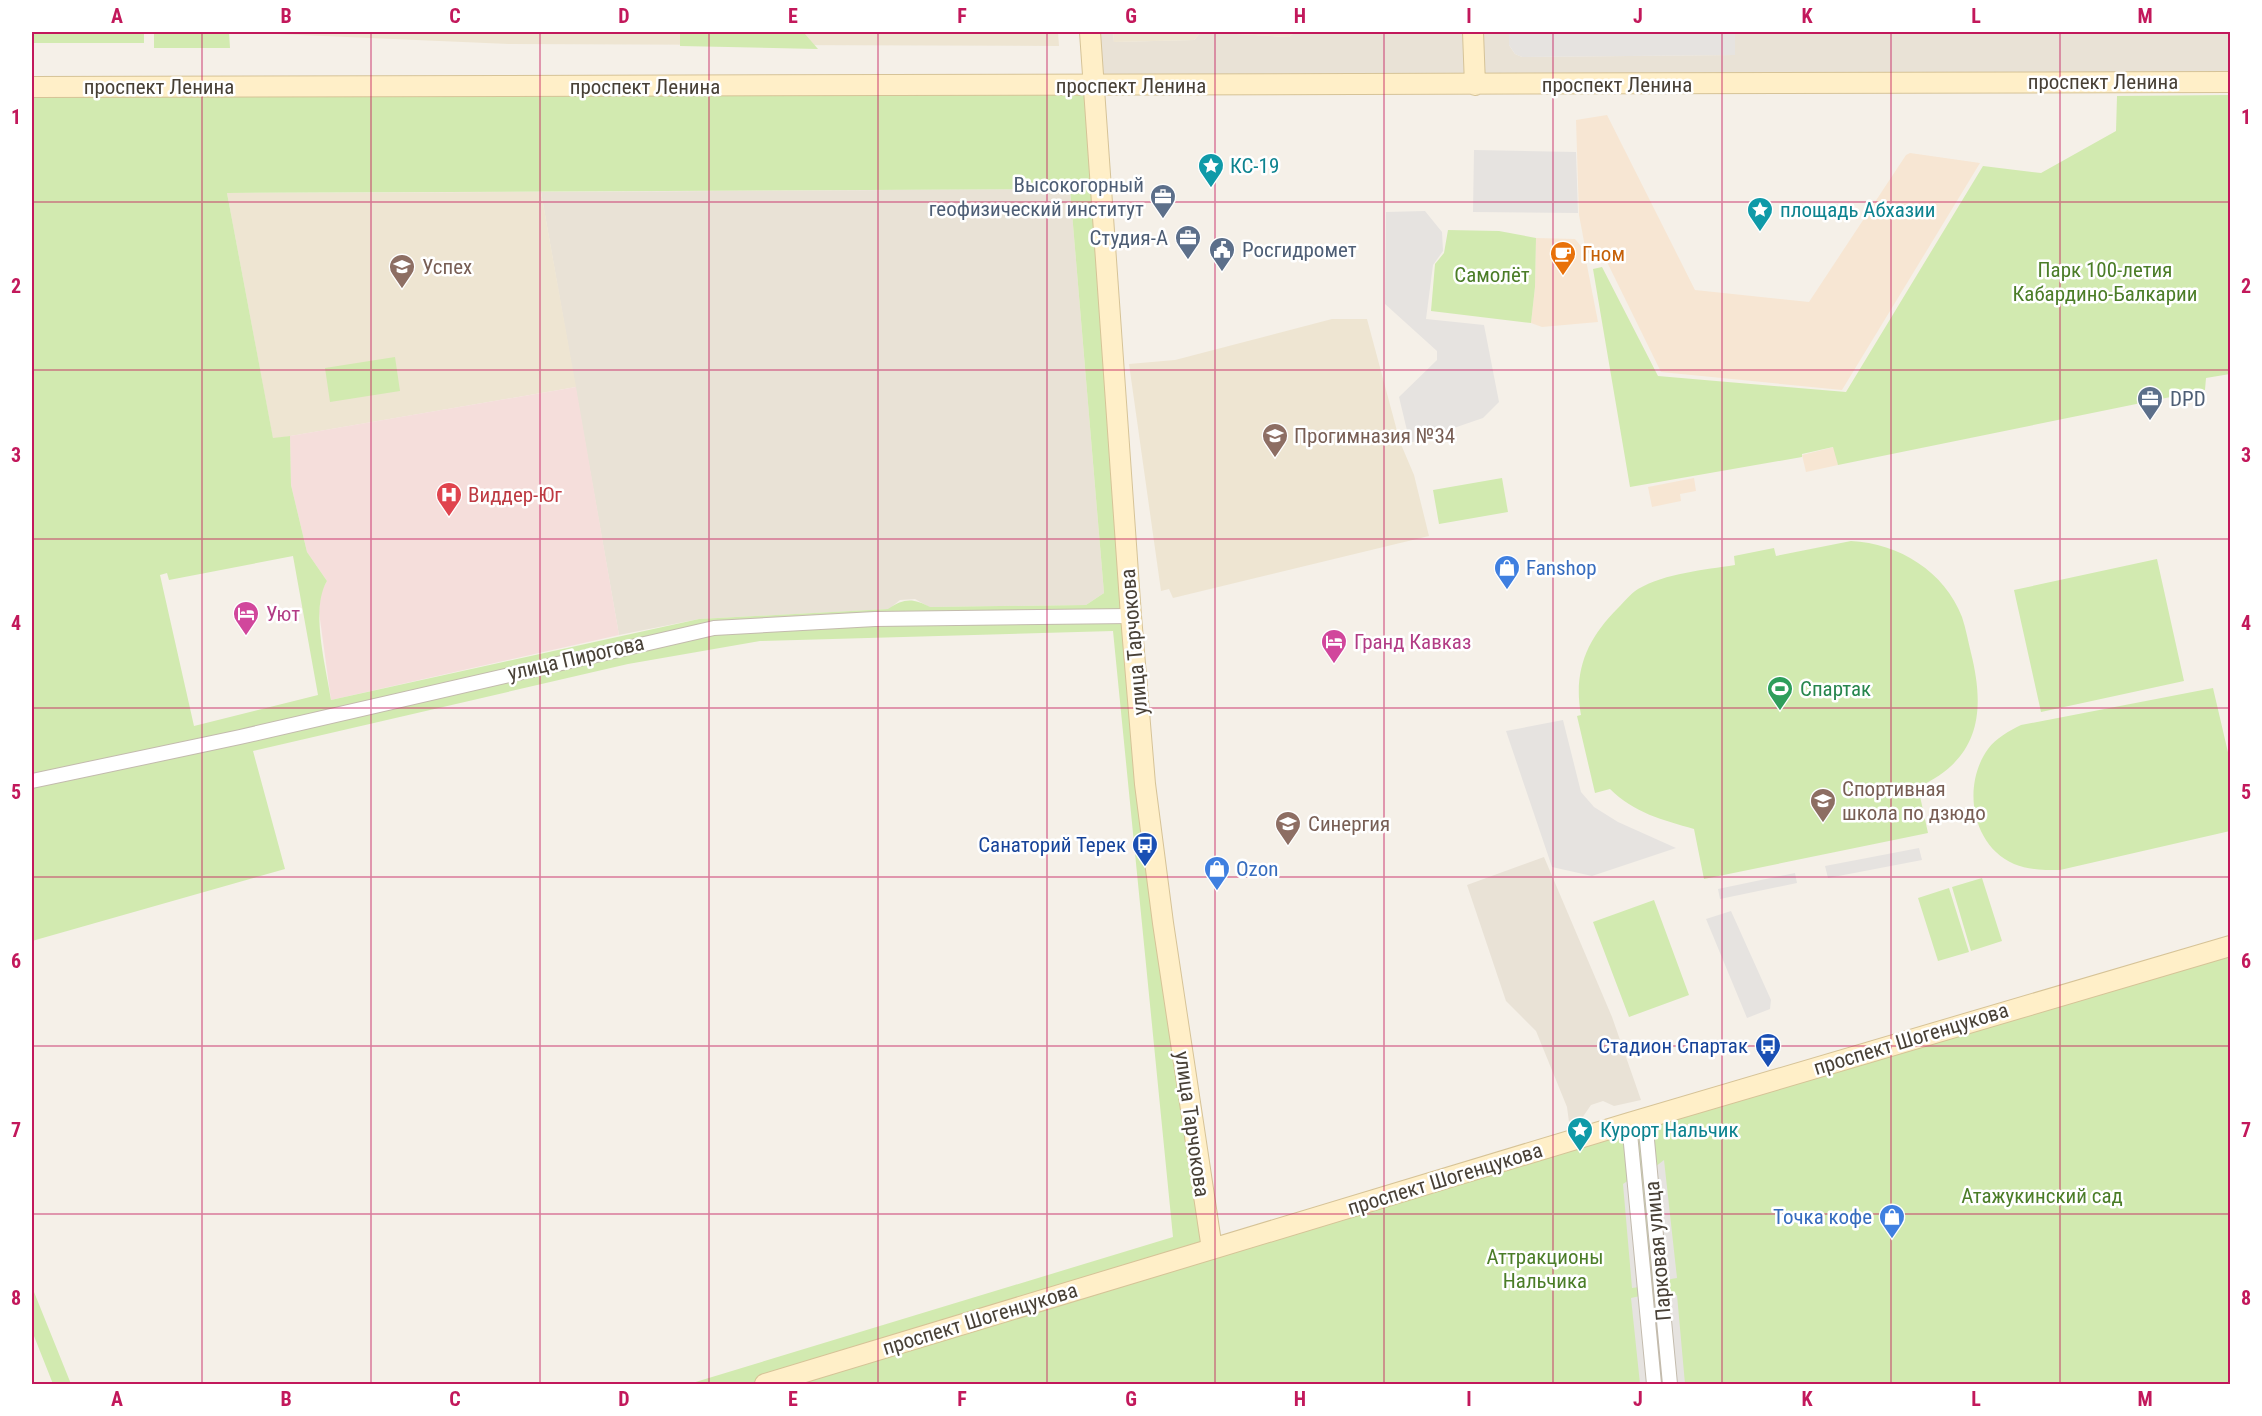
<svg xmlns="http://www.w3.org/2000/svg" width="2262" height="1416" font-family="'Roboto Condensed',sans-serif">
<rect width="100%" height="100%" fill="#f5f0e8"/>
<path fill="#e9e2d6" d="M 1090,32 L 1113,32 L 1114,42 L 1194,40 L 1201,32 L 1289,37 L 1295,32 L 1509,32 L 1509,45 L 1515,54 L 1522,57 L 1734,55 L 1735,32 L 2230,32 L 2230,82 L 1094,85 Z
M 1070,189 L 1104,593 L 1086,605 L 929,607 L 915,599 L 900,600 L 889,609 L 699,619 L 619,635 L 541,192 Z
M 1544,857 L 1612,1017 L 1641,1100 L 1614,1106 L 1603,1101 L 1591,1105 L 1582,1118 L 1569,1122 L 1567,1107 L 1536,1031 L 1506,1001 L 1467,885 Z"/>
<path fill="#f7e6d3" d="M 1607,115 L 1695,290 L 1809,302 L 1906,155 L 1910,153 L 1980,163 L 1842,390 L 1661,372 L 1607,262 L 1586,252 L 1579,215 L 1576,120 Z
M 1536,238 L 1575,239 L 1584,250 L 1598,322 L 1542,327 L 1531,323 L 1535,287 Z
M 1834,447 L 1838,465 L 1806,472 L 1802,455 Z
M 1694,478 L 1696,491 L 1680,494 L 1681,501 L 1652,507 L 1648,487 Z"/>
<path fill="#eee5d2" d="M 230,32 L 1058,32 L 1059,46 L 509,44 Z
M 1113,32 L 1295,32 L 1289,37 L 1201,32 L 1194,40 L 1114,42 Z
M 541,192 L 576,387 L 273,439 L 227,193 Z
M 1332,319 L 1367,319 L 1400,442 L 1414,475 L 1429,536 L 1173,598 L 1169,589 L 1161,591 L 1129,364 L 1175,360 Z"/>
<path fill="#f5dedb" d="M 576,387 L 619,635 L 331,700 L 319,612 L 321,592 L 327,581 L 307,552 L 291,485 L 290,436 Z"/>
<path fill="#d2eab0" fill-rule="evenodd" d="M 32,32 L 144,32 L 144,43 L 32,43 Z
M 154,32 L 229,32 L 230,48 L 154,48 Z
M 680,32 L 805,34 L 818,49 L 680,46 Z
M 1094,85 L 1131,616 L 1212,1249 L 2230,946 L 2230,1384 L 689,1384 L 1173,1237 L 1113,631 L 760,641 L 628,664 L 253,751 L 285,869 L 32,941 L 32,87 ZM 1070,189 L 1104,593 L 1086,605 L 930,607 C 913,598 904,598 888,609 L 699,619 L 331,700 C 326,667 310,609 327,581 L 307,552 L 291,485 L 290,436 L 273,438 L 227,193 ZM 293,556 L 318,695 L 194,726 L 160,575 L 167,573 L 169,580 Z
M 2230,95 L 2230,374 L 2206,378 L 2205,390 L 1838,465 L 1833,447 L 1802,454 L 1802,457 L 1630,487 L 1593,269 L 1602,267 L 1658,376 L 1846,392 L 1983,166 L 2041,173 L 2116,131 L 2117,96 Z
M 1448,230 L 1499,231 L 1536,238 L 1535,287 L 1531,323 L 1431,311 L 1435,264 L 1444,253 Z
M 395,357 L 400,391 L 330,402 L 325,368 Z
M 1502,478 L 1508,512 L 1439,524 L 1433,490 Z
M 1851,541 C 1899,543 1945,572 1962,617 C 1966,629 1968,641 1971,653 C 1986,713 1979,760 1918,787 L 1928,833 L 1704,879 L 1694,829 C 1663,820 1634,813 1610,789 L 1595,793 L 1577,716 L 1581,715 C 1573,671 1587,639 1618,608 C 1624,602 1630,594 1638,589 C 1666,573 1704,570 1735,565 L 1734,556 L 1774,548 L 1776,556 Z
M 2157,559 L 2184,681 L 2041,712 L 2014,590 Z
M 2213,688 L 2230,761 L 2230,831 L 2060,870 C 2044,870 2029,870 2014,864 C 1971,845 1962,785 1988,749 C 1996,738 2009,731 2021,725 Z
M 1982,878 L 2002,941 L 1971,951 L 1952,887 Z
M 1949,888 L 1969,952 L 1938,961 L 1918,898 Z
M 1654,900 L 1689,995 L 1629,1017 L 1593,922 Z
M 32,1287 L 71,1384 L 53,1384 L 32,1331 Z"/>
<path fill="#e6e3e0" d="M 1509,32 L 1735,32 L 1735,55 L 1522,57 L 1515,54 L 1509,45 Z
M 1474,150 L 1576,152 L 1578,213 L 1473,212 Z
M 1425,211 L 1442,232 L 1443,251 L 1433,265 L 1426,319 L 1484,325 L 1499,402 L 1483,418 L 1410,443 L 1399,397 L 1437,360 L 1437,351 L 1385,304 L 1386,212 Z
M 1563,720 L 1581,792 L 1594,807 L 1618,822 L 1676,848 L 1592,876 L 1552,867 L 1506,731 Z
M 1919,848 L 1922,860 L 1828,878 L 1825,866 Z
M 1795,873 L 1797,883 L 1720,899 L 1718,889 Z
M 1731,911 L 1771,1000 L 1770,1009 L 1747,1018 L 1706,919 Z
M 1664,1160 L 1677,1278 L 1665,1280 L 1655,1167 Z
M 1629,1180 L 1639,1287 L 1632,1288 L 1623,1184 Z
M 1677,1295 L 1685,1384 L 1674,1384 L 1666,1297 Z
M 1640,1296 L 1649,1384 L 1640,1384 L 1631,1298 Z"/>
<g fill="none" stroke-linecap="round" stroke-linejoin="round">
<defs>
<path id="street" d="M 32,781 L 240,737 L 714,628 L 875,619 L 1131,616
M 1645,1119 L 1670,1384
M 1629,1123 L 1654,1384"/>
<path id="secondary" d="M 1090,32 L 1131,616 L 1145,784 L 1163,923 L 1212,1249
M 1473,32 L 1475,85
M 32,87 L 2230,82
M 765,1384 L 1629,1123 L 2230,946"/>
</defs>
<use href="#street" stroke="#c3bbad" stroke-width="16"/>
<use href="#secondary" stroke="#d6c397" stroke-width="22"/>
<use href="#street" stroke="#fff" stroke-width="14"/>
<use href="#secondary" stroke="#ffefc8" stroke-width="20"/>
</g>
<path fill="none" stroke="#c2185b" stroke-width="1.5" stroke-opacity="0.55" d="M 202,32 L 202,1384M 371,32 L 371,1384M 540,32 L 540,1384M 709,32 L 709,1384M 878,32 L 878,1384M 1047,32 L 1047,1384M 1215,32 L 1215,1384M 1384,32 L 1384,1384M 1553,32 L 1553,1384M 1722,32 L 1722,1384M 1891,32 L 1891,1384M 2060,32 L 2060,1384M 32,202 L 2230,202M 32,370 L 2230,370M 32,539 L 2230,539M 32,708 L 2230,708M 32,877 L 2230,877M 32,1046 L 2230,1046M 32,1214 L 2230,1214"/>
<defs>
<symbol id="sight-pin" viewBox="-11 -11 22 30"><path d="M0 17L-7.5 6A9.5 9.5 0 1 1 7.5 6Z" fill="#0f9aa8" stroke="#fff"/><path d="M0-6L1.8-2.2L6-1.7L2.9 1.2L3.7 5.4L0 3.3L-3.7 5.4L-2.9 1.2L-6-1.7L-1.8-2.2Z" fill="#fff"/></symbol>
<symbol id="office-pin" viewBox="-11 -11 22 30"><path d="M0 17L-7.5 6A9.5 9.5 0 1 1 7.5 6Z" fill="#5c6f8a" stroke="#fff"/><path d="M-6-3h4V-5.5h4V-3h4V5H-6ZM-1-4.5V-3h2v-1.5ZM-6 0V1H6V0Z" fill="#fff"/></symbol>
<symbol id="civic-pin" viewBox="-11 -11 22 30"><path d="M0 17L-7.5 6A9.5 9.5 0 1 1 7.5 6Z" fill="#5c6f8a" stroke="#fff"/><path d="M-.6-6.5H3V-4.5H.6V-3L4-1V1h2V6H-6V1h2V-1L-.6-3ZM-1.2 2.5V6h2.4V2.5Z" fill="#fff"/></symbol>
<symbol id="cafe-pin" viewBox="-11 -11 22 30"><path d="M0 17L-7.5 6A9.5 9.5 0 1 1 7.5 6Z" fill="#e8710a" stroke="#fff"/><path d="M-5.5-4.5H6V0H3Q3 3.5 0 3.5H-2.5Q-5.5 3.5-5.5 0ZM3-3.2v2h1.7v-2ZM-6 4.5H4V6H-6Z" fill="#fff"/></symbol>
<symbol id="school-pin" viewBox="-11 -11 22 30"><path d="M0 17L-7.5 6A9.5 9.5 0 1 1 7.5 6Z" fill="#8d6e63" stroke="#fff"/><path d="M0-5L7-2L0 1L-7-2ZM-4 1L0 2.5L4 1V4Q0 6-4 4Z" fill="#fff"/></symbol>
<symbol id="hospital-pin" viewBox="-11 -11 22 30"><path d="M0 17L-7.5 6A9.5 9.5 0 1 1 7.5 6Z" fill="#e0444e" stroke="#fff"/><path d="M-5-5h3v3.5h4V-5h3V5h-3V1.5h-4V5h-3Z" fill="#fff"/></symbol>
<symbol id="shop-pin" viewBox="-11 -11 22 30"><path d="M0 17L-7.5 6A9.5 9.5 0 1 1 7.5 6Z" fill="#3f7fe0" stroke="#fff"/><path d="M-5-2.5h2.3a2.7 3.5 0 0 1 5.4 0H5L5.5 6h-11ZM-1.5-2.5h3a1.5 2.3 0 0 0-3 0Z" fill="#fff"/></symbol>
<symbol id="hotel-pin" viewBox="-11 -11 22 30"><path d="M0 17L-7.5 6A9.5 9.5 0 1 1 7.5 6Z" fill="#d1479c" stroke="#fff"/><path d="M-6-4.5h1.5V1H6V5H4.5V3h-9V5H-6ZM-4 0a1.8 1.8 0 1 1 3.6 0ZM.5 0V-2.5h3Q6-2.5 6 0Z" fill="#fff"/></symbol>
<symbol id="stadium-pin" viewBox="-11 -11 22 30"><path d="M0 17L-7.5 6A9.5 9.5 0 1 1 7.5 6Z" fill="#2e9e5b" stroke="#fff"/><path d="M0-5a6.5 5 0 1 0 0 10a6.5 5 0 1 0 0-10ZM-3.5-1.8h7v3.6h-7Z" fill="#fff"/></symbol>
<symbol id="university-pin" viewBox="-11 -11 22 30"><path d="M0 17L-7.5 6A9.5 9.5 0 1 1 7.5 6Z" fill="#8d6e63" stroke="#fff"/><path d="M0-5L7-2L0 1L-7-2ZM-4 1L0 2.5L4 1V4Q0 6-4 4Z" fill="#fff"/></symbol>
<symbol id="bus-pin" viewBox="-11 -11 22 30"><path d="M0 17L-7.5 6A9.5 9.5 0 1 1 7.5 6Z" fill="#1a4fb4" stroke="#fff"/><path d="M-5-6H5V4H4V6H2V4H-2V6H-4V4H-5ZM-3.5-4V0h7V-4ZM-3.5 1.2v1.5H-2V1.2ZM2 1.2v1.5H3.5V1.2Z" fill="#fff"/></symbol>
</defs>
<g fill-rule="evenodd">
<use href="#sight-pin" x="1196" y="151" width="30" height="40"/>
<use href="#office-pin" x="1148" y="182" width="30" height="40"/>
<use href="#sight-pin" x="1745" y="195" width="30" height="40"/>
<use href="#office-pin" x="1173" y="223" width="30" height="40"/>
<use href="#civic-pin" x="1207" y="235" width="30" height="40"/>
<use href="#cafe-pin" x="1548" y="239" width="30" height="40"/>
<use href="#school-pin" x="387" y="252" width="30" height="40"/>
<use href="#office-pin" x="2135" y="384" width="30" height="40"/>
<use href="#school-pin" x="1260" y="421" width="30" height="40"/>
<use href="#hospital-pin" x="434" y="480" width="30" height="40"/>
<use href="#shop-pin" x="1492" y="553" width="30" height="40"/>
<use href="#hotel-pin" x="231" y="599" width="30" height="40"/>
<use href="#hotel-pin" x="1319" y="627" width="30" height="40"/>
<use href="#stadium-pin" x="1765" y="674" width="30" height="40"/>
<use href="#school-pin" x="1808" y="786" width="30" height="40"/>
<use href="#university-pin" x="1273" y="809" width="30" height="40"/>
<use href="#bus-pin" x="1130" y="830" width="30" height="40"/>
<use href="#shop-pin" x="1202" y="854" width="30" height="40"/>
<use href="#bus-pin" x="1753" y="1031" width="30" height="40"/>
<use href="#sight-pin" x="1565" y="1115" width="30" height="40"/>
<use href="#shop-pin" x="1877" y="1202" width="30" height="40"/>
</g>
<g text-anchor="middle" stroke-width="5" stroke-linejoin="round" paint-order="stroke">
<g font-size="21" fill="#484036" stroke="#fff">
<text x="2103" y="89">проспект Ленина</text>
<text x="1617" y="92">проспект Ленина</text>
<text x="1131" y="93">проспект Ленина</text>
<text x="159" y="94">проспект Ленина</text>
<text x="645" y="94">проспект Ленина</text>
<text transform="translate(1134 642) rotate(-95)" y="7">улица Тарчокова</text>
<text transform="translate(576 658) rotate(-13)" y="7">улица Пирогова</text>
<text transform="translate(1911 1039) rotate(-17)" y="7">проспект Шогенцукова</text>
<text transform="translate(1192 1124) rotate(82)" y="7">улица Тарчокова</text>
<text transform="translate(1445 1179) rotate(-17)" y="7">проспект Шогенцукова</text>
<text transform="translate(1658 1251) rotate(-95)" y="7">Парковая улица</text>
<text transform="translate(980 1319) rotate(-17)" y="7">проспект Шогенцукова</text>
</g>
<g font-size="21" fill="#0d838f" stroke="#fff" text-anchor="start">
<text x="1230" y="173">КС-19</text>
<text x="1780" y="217">площадь Абхазии</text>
<text x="1600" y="1137">Курорт Нальчик</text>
</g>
<g font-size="21" fill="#4e5e75" stroke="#fff" text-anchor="end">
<text x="1144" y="192">Высокогорный<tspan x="1144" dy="24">геофизический институт</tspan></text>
<text x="1168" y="245">Студия-А</text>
<text x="1242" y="257" text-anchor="start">Росгидромет</text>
<text x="2170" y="406" text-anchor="start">DPD</text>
</g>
<g font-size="21" fill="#c56008" stroke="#fff" text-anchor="start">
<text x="1582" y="261">Гном</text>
</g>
<g font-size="21" fill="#785e54" stroke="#fff" text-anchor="start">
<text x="422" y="274">Успех</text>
<text x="1294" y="443">Прогимназия №34</text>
<text x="1842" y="796">Спортивная<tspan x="1842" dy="24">школа по дзюдо</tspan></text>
<text x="1308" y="831">Синергия</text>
</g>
<g font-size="21" fill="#4b7d27" stroke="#fff">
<text x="2105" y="277">Парк 100-летия<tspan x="2105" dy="24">Кабардино-Балкарии</tspan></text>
<text x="1492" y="282">Самолёт</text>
<text x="2042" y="1203">Атажукинский сад</text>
<text x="1545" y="1264">Аттракционы<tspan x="1545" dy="24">Нальчика</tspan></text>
</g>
<g font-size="21" fill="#be3a42" stroke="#fff" text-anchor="start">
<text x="468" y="502">Виддер-Юг</text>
</g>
<g font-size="21" fill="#366cbe" stroke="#fff" text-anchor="start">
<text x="1526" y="575">Fanshop</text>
<text x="1236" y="876">Ozon</text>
<text x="1872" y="1224" text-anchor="end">Точка кофе</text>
</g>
<g font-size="21" fill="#b23c85" stroke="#fff" text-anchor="start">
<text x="266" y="621">Уют</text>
<text x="1354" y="649">Гранд Кавказ</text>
</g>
<g font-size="21" fill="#27864d" stroke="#fff" text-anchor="start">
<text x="1800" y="696">Спартак</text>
</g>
<g font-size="21" fill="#164399" stroke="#fff" text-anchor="end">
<text x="1126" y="852">Санаторий Терек</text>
<text x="1748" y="1053">Стадион Спартак</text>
</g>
</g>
<rect width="2262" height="1416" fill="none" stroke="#ffffff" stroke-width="66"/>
<rect x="33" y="33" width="2196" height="1350" fill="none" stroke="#c2185b" stroke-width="2"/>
<g font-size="20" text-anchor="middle" font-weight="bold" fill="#c2185b">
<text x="117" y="23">A</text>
<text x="286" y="23">B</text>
<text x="455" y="23">C</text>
<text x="624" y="23">D</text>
<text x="793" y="23">E</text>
<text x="962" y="23">F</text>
<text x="1131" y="23">G</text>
<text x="1300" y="23">H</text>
<text x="1469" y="23">I</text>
<text x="1638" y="23">J</text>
<text x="1807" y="23">K</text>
<text x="1976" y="23">L</text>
<text x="2145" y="23">M</text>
<text x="16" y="124">1</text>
<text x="2246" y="124">1</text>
<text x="16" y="293">2</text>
<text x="2246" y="293">2</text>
<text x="16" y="462">3</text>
<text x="2246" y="462">3</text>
<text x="16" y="630">4</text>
<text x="2246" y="630">4</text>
<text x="16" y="799">5</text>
<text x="2246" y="799">5</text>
<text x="16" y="968">6</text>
<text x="2246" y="968">6</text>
<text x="16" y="1137">7</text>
<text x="2246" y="1137">7</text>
<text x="16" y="1305">8</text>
<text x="2246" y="1305">8</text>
<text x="117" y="1406">A</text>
<text x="286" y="1406">B</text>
<text x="455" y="1406">C</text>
<text x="624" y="1406">D</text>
<text x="793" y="1406">E</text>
<text x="962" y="1406">F</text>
<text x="1131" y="1406">G</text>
<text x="1300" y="1406">H</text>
<text x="1469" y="1406">I</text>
<text x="1638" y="1406">J</text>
<text x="1807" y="1406">K</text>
<text x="1976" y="1406">L</text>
<text x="2145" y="1406">M</text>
</g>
</svg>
